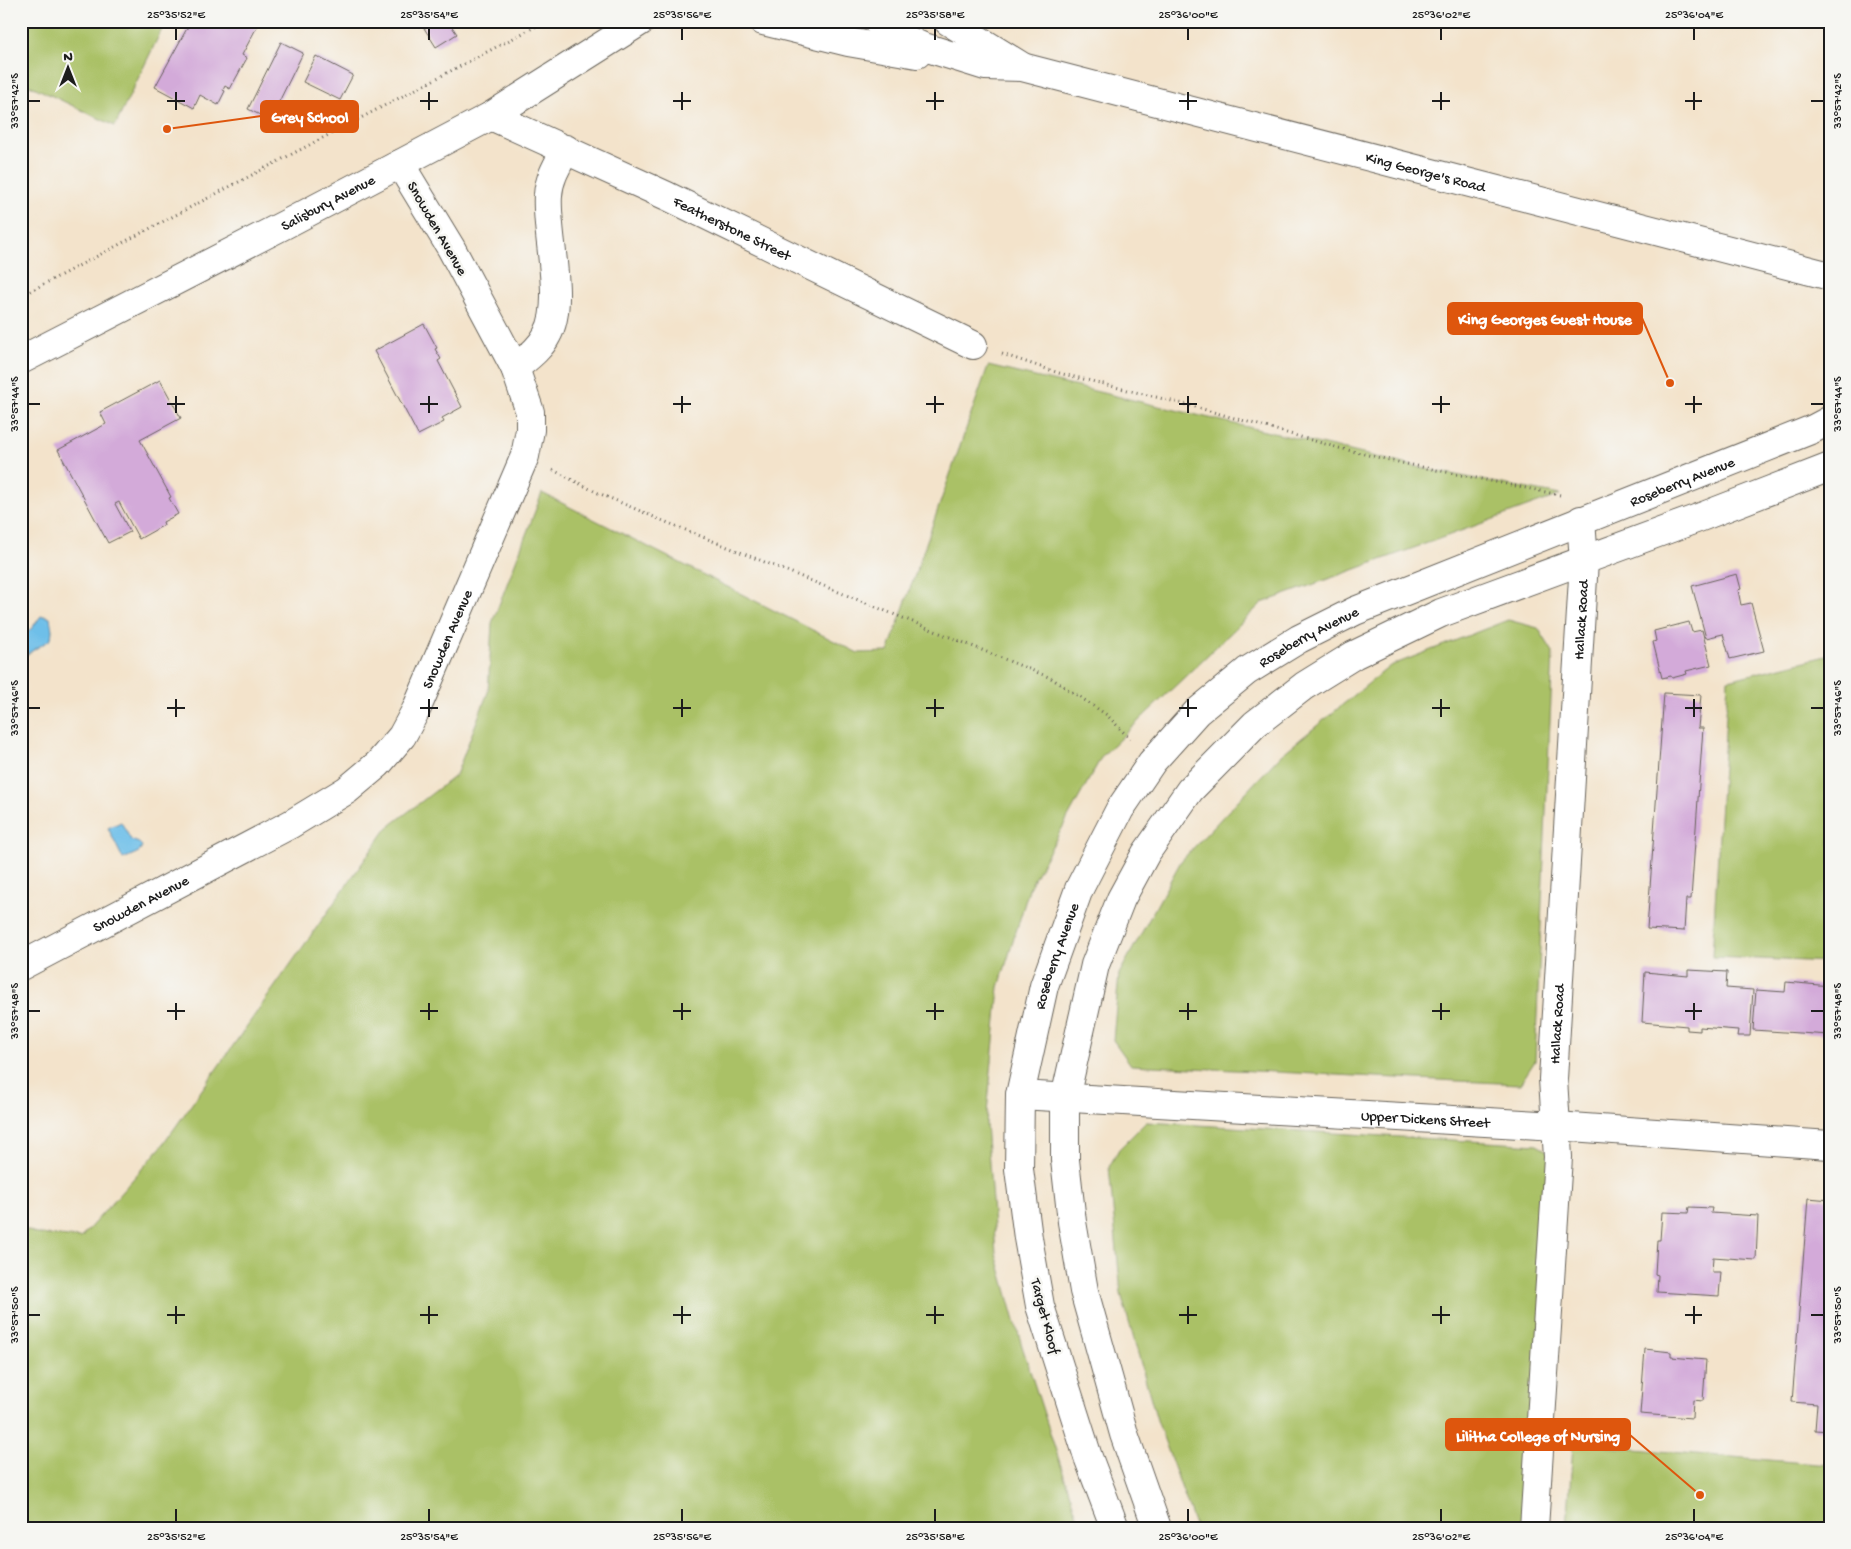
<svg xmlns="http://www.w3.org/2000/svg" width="1851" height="1549" font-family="'Gochi Hand',sans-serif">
<rect width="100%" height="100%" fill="#f6f6f2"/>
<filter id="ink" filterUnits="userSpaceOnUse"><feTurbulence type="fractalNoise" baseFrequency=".02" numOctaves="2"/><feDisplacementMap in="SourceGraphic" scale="10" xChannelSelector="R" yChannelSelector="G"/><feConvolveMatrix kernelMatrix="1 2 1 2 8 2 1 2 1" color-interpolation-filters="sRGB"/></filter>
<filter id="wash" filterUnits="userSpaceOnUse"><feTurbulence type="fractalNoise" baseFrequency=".0096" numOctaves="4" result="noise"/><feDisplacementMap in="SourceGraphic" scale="20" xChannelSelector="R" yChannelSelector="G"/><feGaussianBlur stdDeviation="1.12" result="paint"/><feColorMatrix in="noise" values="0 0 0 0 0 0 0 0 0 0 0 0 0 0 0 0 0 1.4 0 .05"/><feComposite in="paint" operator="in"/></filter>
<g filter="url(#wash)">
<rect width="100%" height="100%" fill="#f3e3cb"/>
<path fill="#aac166" stroke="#636e41" d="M 21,21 L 166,21 L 115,126 L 21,81 Z
M 988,366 L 1435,471 L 1560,495 L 1262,603 L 1102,756 L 1030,886 L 999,987 L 994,1040 L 986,1124 L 996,1253 L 1022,1346 L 1081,1528 L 21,1528 L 21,1228 L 37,1234 L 81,1238 L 162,1146 L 387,828 L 456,775 L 488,692 L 492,623 L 542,493 L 858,653 L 888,652 Z
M 1508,620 L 1538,628 L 1553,652 L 1535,1061 L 1520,1084 L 1131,1065 L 1113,1040 L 1119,974 L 1181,861 L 1281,755 L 1390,666 Z
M 1830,655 L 1830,962 L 1712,957 L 1728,680 Z
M 1146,1122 L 1537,1145 L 1558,1157 L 1534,1528 L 1196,1528 L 1157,1420 L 1121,1294 L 1109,1167 L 1119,1149 Z
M 1573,1444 L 1830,1465 L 1830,1528 L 1567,1528 Z"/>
<path fill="#6ebfe9" stroke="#456e82" d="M 41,616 L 46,616 L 50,618 L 52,630 L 51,639 L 21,658 L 21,635 L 31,629 Z
M 121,822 L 131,840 L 139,843 L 142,846 L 139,852 L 123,859 L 108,828 Z"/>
<g id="blocks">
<path fill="#d3aad9" d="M 191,21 L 260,21 L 242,55 L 247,58 L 230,89 L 225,86 L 223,90 L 225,91 L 218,105 L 200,95 L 194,108 L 155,87 Z
M 434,21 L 448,21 L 457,34 L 436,47 L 424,28 Z
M 281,42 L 303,53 L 270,120 L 248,109 Z
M 316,56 L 353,75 L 340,100 L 303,82 Z
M 424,324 L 437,348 L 435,349 L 441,359 L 438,361 L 462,407 L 442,418 L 444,422 L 418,435 L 374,351 Z
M 160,380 L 181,418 L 140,440 L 171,497 L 169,498 L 178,514 L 163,522 L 164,525 L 139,539 L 119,502 L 115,504 L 130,532 L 108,543 L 58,450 L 106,424 L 100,412 Z
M 1737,574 L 1741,589 L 1738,590 L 1741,605 L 1751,603 L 1764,651 L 1730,659 L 1723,634 L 1706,638 L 1692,586 Z
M 1689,622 L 1692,632 L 1702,630 L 1711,665 L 1686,671 L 1687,674 L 1672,678 L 1671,676 L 1662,678 L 1653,642 L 1656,641 L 1654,631 Z
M 1664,693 L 1701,695 L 1698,728 L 1703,728 L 1691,899 L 1686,899 L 1684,931 L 1647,929 Z
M 1688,970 L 1727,972 L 1726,988 L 1753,990 L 1750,1036 L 1737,1036 L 1738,1030 L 1700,1027 L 1700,1031 L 1687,1030 L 1687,1026 L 1642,1022 L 1645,972 L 1688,976 Z
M 1786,982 L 1830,986 L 1830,1035 L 1753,1030 L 1756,990 L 1785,992 Z
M 1808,1198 L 1830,1200 L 1830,1431 L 1815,1430 L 1817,1404 L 1792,1402 Z
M 1689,1207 L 1712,1208 L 1711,1213 L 1758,1216 L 1756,1260 L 1713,1257 L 1712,1272 L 1721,1272 L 1719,1296 L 1657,1292 L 1658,1275 L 1655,1274 L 1657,1240 L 1660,1240 L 1662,1212 L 1688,1213 Z
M 1645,1349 L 1671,1352 L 1671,1357 L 1706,1360 L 1703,1401 L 1693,1400 L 1692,1418 L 1640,1414 Z"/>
</g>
</g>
<g filter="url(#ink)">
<use href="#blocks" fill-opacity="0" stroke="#676259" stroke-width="1"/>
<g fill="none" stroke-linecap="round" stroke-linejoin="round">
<defs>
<g id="minor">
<path d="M 763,21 L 848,42 L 917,54"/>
<path id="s1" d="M 877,21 L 894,34 L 921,46 L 985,66 L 1022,67 L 1830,276"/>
<path d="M 948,21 L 1021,66"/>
<path id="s2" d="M 491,116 L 667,196 L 973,345"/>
<path id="s3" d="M 21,360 L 286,224 L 491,116 L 641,21"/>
<path d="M 515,368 C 527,358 540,349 547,335 C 566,303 545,232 548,195 C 549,178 558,164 566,149"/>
<path id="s4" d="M 21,966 L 291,824 L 347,790 L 378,764 L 402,736 L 416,710 L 525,456 L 530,430 L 530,412 L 515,368 L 451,248 L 400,164"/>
<path id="s5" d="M 1020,1095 L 1556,1126 L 1830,1145"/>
<path id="s6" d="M 1534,1528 L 1558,1157 L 1553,1079 L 1584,561 L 1581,520"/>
</g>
<g id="major">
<path id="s7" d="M 1115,1528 L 1088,1457 L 1040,1306 L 1028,1238 L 1019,1169 L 1020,1095 L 1044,986 L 1079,889 L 1120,809 L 1152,762 L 1197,712 L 1247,671 L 1299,639 L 1355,611 L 1813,429 L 1830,420"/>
<path d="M 1157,1528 L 1124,1434 L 1084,1291 L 1072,1222 L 1065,1160 L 1065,1098 L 1095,965 L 1121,899 L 1146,853 L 1190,790 L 1255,724 L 1304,686 L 1354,655 L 1441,613 L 1701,517 L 1830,467"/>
</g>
</defs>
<use href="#minor" stroke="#676259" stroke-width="30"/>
<use href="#major" stroke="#676259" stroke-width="30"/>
<path stroke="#676259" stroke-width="3" stroke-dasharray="1 4" stroke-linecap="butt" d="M 21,296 L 546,21
M 1002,354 L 1059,373 L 1192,406 L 1339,448 L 1402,463 L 1560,495
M 553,470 L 596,492 L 661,520 L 1051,678 L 1107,715 L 1130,739"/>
<use href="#minor" stroke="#fff" stroke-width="28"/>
<use href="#major" stroke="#fff" stroke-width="28"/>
</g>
</g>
<path fill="none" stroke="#1c1c1c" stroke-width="2" d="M 176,28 L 176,40M 429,28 L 429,40M 682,28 L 682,40M 935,28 L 935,40M 1188,28 L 1188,40M 1441,28 L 1441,40M 1694,28 L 1694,40M 176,92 L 176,110M 429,92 L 429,110M 682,92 L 682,110M 935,92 L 935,110M 1188,92 L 1188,110M 1441,92 L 1441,110M 1694,92 L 1694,110M 28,101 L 40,101M 167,101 L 185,101M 420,101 L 438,101M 673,101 L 691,101M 926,101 L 944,101M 1179,101 L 1197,101M 1432,101 L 1450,101M 1685,101 L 1702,101M 1811,101 L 1824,101M 176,396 L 176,413M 429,396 L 429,413M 682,396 L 682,413M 935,396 L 935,413M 1188,396 L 1188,413M 1441,396 L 1441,413M 1694,396 L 1694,413M 28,404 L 40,404M 167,404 L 185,404M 420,404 L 438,404M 673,404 L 691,404M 926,404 L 944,404M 1179,404 L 1197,404M 1432,404 L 1450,404M 1685,404 L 1702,404M 1811,404 L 1824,404M 176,699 L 176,717M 429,699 L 429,717M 682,699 L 682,717M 935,699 L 935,717M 1188,699 L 1188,717M 1441,699 L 1441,717M 1694,699 L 1694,717M 28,708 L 40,708M 167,708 L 185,708M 420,708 L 438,708M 673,708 L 691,708M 926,708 L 944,708M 1179,708 L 1197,708M 1432,708 L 1450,708M 1685,708 L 1702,708M 1811,708 L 1824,708M 176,1003 L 176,1020M 429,1003 L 429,1020M 682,1003 L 682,1020M 935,1003 L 935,1020M 1188,1003 L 1188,1020M 1441,1003 L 1441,1020M 1694,1003 L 1694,1020M 28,1011 L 40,1011M 167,1011 L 185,1011M 420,1011 L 438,1011M 673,1011 L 691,1011M 926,1011 L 944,1011M 1179,1011 L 1197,1011M 1432,1011 L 1450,1011M 1685,1011 L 1702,1011M 1811,1011 L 1824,1011M 176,1306 L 176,1324M 429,1306 L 429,1324M 682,1306 L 682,1324M 935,1306 L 935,1324M 1188,1306 L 1188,1324M 1441,1306 L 1441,1324M 1694,1306 L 1694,1324M 28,1315 L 40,1315M 167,1315 L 185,1315M 420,1315 L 438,1315M 673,1315 L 691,1315M 926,1315 L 944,1315M 1179,1315 L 1197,1315M 1432,1315 L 1450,1315M 1685,1315 L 1702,1315M 1811,1315 L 1824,1315M 176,1509 L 176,1522M 429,1509 L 429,1522M 682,1509 L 682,1522M 935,1509 L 935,1522M 1188,1509 L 1188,1522M 1441,1509 L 1441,1522M 1694,1509 L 1694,1522"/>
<g text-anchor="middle" stroke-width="5" stroke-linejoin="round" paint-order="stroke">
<g font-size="15" fill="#1c1c1c" stroke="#f6f6f2">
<text dy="5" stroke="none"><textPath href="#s1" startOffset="572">King George's Road</textPath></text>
<text dy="5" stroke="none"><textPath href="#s3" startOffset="345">Salisbury Avenue</textPath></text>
<text transform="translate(438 228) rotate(60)" y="5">Snowden Avenue</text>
<text dy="5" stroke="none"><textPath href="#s2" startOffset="266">Featherstone Street</textPath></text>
<text dy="5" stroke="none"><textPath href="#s7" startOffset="1416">Roseberry Avenue</textPath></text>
<text dy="5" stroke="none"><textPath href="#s6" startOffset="910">Hallack Road</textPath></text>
<text dy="5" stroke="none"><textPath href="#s7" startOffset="1011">Roseberry Avenue</textPath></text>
<text dy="5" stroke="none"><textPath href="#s4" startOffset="555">Snowden Avenue</textPath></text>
<text dy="5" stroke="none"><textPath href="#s4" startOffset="135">Snowden Avenue</textPath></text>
<text dy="5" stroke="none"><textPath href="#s7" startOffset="591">Roseberry Avenue</textPath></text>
<text dy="5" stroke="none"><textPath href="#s6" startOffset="505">Hallack Road</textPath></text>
<text dy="5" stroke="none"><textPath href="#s5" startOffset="406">Upper Dickens Street</textPath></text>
<text transform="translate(1046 1316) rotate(75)" y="5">Target Kloof</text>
</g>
</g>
<path fill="none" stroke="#de560d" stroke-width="2" d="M167 129L261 116M1670 383L1642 318M1700 1495L1630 1435"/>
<g fill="#de560d" stroke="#f6f6f2" stroke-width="2">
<circle cx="167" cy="129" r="5"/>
<circle cx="1670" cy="383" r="5"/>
<circle cx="1700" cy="1495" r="5"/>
</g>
<g fill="#de560d" stroke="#de560d" stroke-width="2">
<rect x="261" y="101" width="97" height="31" rx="5"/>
<rect x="1448" y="303" width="194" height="31" rx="5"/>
<rect x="1446" y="1419" width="184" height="31" rx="5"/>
</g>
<g font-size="16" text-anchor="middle" font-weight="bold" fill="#fff">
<text x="310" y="122">Grey School</text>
<text x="1545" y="324">King Georges Guest House</text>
<text x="1538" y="1441">Lilitha College of Nursing</text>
</g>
<rect width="1851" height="1549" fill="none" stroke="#f6f6f2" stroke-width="55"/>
<g transform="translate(68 68)" stroke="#f6f6f2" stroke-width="4" paint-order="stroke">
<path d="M0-4L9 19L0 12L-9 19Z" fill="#1c1c1c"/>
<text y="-8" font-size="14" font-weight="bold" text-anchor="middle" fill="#1c1c1c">N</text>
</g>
<rect x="28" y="28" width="1796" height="1494" fill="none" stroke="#1c1c1c" stroke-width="2"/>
<g font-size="12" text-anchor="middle" fill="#1c1c1c">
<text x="176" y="18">25°35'52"E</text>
<text x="429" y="18">25°35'54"E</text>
<text x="682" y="18">25°35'56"E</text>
<text x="935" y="18">25°35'58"E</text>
<text x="1188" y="18">25°36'00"E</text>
<text x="1441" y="18">25°36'02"E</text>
<text x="1694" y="18">25°36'04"E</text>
<text transform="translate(14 101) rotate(-90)" y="4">33°57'42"S</text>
<text transform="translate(1837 101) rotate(-90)" y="4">33°57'42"S</text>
<text transform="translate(14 404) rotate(-90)" y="4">33°57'44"S</text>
<text transform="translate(1837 404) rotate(-90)" y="4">33°57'44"S</text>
<text transform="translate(14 708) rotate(-90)" y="4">33°57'46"S</text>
<text transform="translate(1837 708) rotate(-90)" y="4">33°57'46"S</text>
<text transform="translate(14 1011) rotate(-90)" y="4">33°57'48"S</text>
<text transform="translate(1837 1011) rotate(-90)" y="4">33°57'48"S</text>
<text transform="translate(14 1315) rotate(-90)" y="4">33°57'50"S</text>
<text transform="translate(1837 1315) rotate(-90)" y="4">33°57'50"S</text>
<text x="176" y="1540">25°35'52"E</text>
<text x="429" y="1540">25°35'54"E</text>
<text x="682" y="1540">25°35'56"E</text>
<text x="935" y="1540">25°35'58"E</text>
<text x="1188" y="1540">25°36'00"E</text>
<text x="1441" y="1540">25°36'02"E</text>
<text x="1694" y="1540">25°36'04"E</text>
</g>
</svg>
